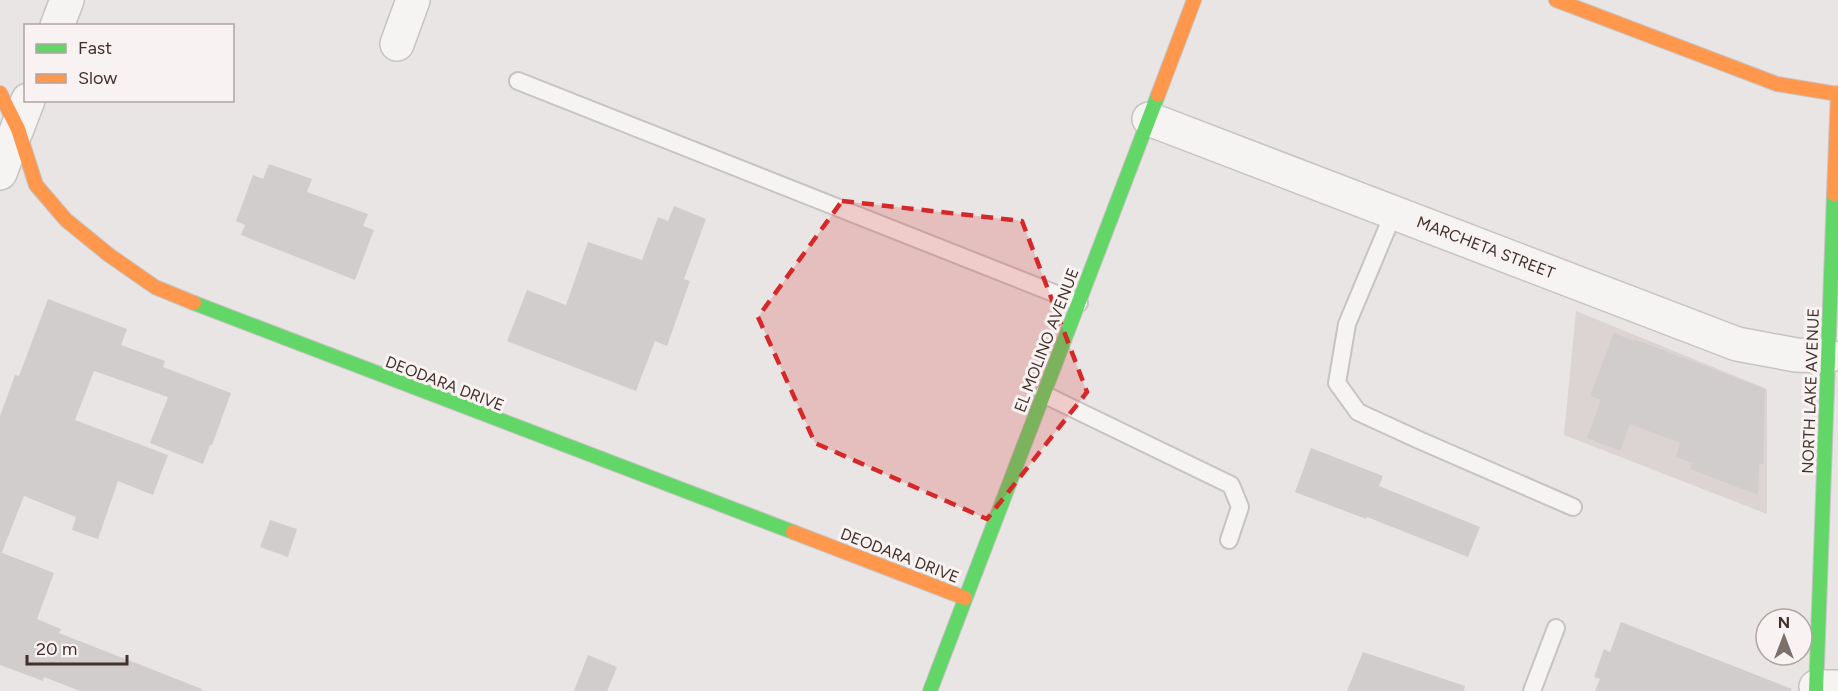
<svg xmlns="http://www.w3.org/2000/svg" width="1838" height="691" font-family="Figtree,sans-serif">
<rect width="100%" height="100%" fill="#e8e5e4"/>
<path fill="#dbd4d2" d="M 1576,311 L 1767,389 L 1767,514 L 1564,435 Z"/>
<path fill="#d0cdcc" d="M 269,164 L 312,179 L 307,192 L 368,214 L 363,226 L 374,230 L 355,280 L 241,235 L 245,225 L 236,221 L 253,175 L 263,179 Z
M 674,206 L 706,219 L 684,279 L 690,281 L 667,346 L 655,341 L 636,391 L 507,341 L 527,290 L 566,305 L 588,242 L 642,260 L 658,217 L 668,221 Z
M 48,299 L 127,329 L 121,345 L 165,361 L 163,367 L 231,393 L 212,445 L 210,445 L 203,464 L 150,443 L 168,397 L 94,371 L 75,420 L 168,455 L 153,495 L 118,481 L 98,539 L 72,530 L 76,517 L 24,496 L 2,552 L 0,552 L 0,416 L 15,375 L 19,376 Z
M 1614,333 L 1633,341 L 1634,339 L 1765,389 L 1763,464 L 1759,464 L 1758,495 L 1690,469 L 1692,463 L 1676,457 L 1680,443 L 1630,424 L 1620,451 L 1587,438 L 1601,400 L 1591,396 L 1592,390 Z
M 1311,448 L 1383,476 L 1379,486 L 1480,527 L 1468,557 L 1367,517 L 1366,519 L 1295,492 Z
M 270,520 L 297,529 L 288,557 L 260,547 Z
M 0,552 L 54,573 L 37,619 L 61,629 L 59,633 L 202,689 L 202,691 L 80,691 L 44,677 L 43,681 L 0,665 Z
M 1621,622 L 1792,689 L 1791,691 L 1595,691 L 1600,679 L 1594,677 L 1604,649 L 1610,652 Z
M 1363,652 L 1465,686 L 1464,691 L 1347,691 Z
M 588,655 L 617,667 L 607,691 L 574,691 Z"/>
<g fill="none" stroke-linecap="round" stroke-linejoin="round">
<defs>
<path id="lane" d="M 518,81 L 1079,303
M 1394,212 L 1347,324 L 1337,383 L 1358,412 L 1419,440 L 1573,507
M 1043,394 L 1231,485 L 1240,507 L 1229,540
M 1532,691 L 1556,628"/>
<path id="street" d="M 57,26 L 67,0
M 397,44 L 413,0
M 1149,119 L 1737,344 L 1796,355 L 1828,356
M 0,173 L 28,100
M 1816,687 L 1838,687"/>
<path id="fast" d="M 194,303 L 793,532
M 930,691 L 1158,95
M 1816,691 L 1834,194"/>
<path id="slow" d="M 1556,0 L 1777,84 L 1838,94
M 0,93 L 18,129 L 36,185 L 66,220 L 109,255 L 155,287 L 194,303
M 1158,95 L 1194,0
M 1834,194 L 1838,93
M 793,532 L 965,598"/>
</defs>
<use href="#lane" stroke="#c6c3c2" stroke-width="20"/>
<use href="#street" stroke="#c6c3c2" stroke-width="36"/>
<use href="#fast" stroke="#c6c3c2" stroke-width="16"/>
<use href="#slow" stroke="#c6c3c2" stroke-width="16"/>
<use href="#lane" stroke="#f6f4f3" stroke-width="16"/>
<use href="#street" stroke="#f6f4f3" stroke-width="33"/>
<use href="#fast" stroke="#63d668" stroke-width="14"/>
<use href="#slow" stroke="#ff974d" stroke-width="14"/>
</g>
<path fill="#d62828" fill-opacity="0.2" stroke="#d62828" stroke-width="4.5" stroke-dasharray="12 8" stroke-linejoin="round" d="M 842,201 L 1022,221 L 1087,392 L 987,519 L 815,443 L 758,317 Z"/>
<g text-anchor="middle" stroke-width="6" stroke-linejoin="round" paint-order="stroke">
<g font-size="16" fill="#42312a" stroke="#f8f3f2">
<text transform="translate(1486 247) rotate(21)" y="6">MARCHETA STREET</text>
<text transform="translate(1046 340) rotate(-69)" y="6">EL MOLINO AVENUE</text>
<text transform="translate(445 383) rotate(21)" y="6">DEODARA DRIVE</text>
<text transform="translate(1810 391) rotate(-88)" y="6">NORTH LAKE AVENUE</text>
<text transform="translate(900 555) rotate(21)" y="6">DEODARA DRIVE</text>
</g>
</g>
<rect x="24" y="24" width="210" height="78" fill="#f8f3f2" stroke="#afa5a2" stroke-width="1.5"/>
<rect x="36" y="44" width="30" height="9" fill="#63d668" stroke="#afa5a2" stroke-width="1.5"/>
<text x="78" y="54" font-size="18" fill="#42312a">Fast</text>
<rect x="36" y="74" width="30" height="9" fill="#ff974d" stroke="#afa5a2" stroke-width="1.5"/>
<text x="78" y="84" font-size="18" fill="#42312a">Slow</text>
<g transform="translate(1784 637)"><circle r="28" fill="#f8f3f2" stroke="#afa5a2" stroke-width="1.5"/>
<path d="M0-4.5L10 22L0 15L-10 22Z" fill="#7c706b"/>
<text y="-9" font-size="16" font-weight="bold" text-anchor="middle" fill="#42312a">N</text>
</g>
<path d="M27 655v9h100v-9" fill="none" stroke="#42312a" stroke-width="3"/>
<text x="36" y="655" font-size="18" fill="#42312a" stroke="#f8f3f2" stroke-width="4.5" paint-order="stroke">20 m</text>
</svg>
